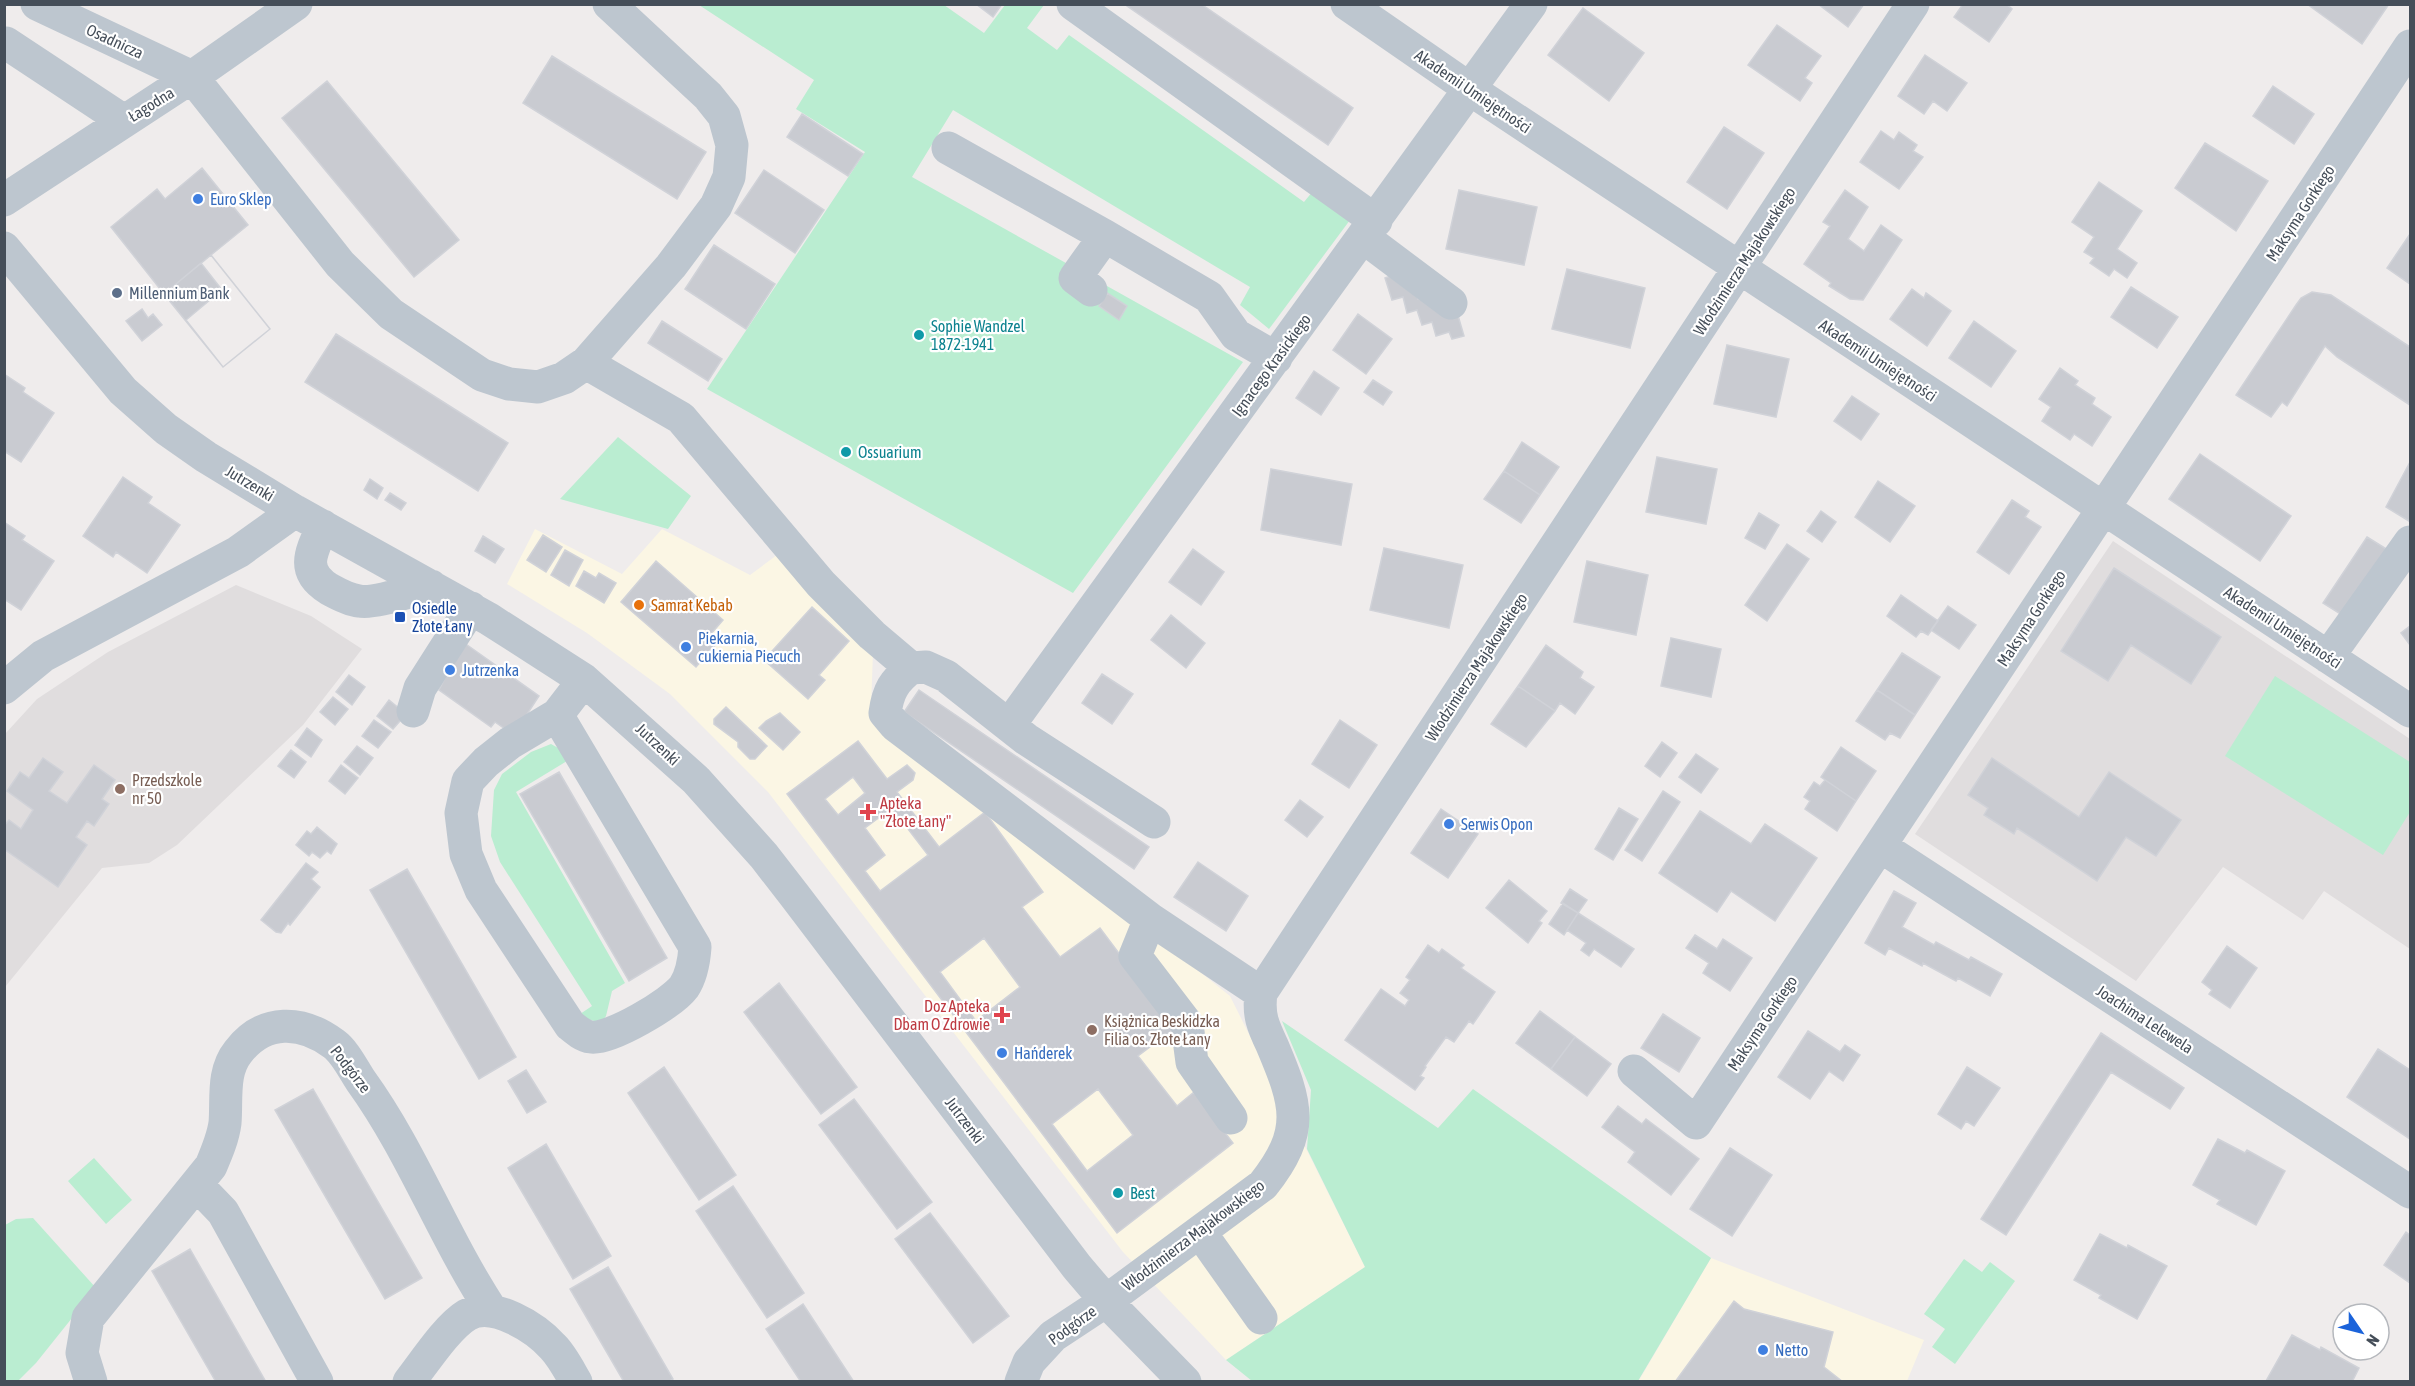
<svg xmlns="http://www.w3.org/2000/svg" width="2415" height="1386" font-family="'Asap Condensed',sans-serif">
<rect width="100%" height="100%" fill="#efecec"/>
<path fill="#fbf6e4" d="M 535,529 L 622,574 L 662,529 L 750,575 L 777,555 L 873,652 L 871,708 L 1230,996 L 1365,1267 L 1226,1360 L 1123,1252 L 768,792 L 670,694 L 587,633 L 507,584 Z
M 1711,1258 L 1924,1340 L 1907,1381 L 1638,1382 Z"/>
<path fill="#e0ddde" d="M 2113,541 L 2410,739 L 2410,949 L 2324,891 L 2303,920 L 2223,867 L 2136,981 L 1915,834 Z
M 236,585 L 311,616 L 362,649 L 303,725 L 177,845 L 149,863 L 102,868 L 5,987 L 5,734 L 37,699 L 108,652 Z"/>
<path fill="#baedd1" d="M 699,5 L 944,5 L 984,33 L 1005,5 L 1044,5 L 1027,28 L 1057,50 L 1069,35 L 1304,202 L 1313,191 L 1350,220 L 1269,329 L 1240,305 L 1250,287 L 953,110 L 912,177 L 1243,362 L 1073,593 L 707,389 L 865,152 L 796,109 L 814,80 Z
M 618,437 L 691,496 L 668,529 L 560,499 Z
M 2275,676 L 2410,762 L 2410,812 L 2383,855 L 2225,756 Z
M 551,744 L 560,749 L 567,761 L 516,792 L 625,983 L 612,991 L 606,1016 L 601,1023 L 577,1016 L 592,1006 L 500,862 L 491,836 L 494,790 L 502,774 L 531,752 Z
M 1282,1021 L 1438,1128 L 1473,1089 L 1711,1258 L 1638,1381 L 1252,1381 L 1226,1360 L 1365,1267 L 1307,1149 L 1311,1090 Z
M 94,1158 L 132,1200 L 106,1224 L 68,1181 Z
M 33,1218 L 96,1288 L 36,1363 L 18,1381 L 5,1382 L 5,1225 L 16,1219 Z
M 1964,1259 L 1982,1272 L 1990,1262 L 2015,1281 L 1955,1364 L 1932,1347 L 1945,1329 L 1924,1314 Z"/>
<path fill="#c9cbd1" stroke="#d0d2d8" stroke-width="1.5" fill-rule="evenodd" d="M 976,4 L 1002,4 L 993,17 Z
M 1128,4 L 1201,4 L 1353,108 L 1328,145 L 1127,6 Z
M 1818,4 L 1864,4 L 1848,27 Z
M 1963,4 L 2006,4 L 2012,9 L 1989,42 L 1954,17 Z
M 2307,4 L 2389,4 L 2362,44 Z
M 1583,8 L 1644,53 L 1609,101 L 1548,55 Z
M 1777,25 L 1821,56 L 1805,78 L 1812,83 L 1800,101 L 1748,65 Z
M 1925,55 L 1967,83 L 1947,111 L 1933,101 L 1924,114 L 1898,96 Z
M 552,56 L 706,152 L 677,199 L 523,103 Z
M 327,81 L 459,240 L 414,277 L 282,118 Z
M 2273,86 L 2314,114 L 2294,144 L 2253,116 Z
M 802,114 L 863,154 L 848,176 L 787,137 Z
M 1724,127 L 1764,153 L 1727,209 L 1687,182 Z
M 1881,131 L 1894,140 L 1899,132 L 1917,145 L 1913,151 L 1923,157 L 1899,189 L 1860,162 Z
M 2205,143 L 2268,181 L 2236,231 L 2175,188 Z
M 202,168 L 248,225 L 211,255 L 270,329 L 223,367 L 186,320 L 222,290 L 201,263 L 164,294 L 111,227 L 157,189 L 165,199 Z
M 764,170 L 824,210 L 795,253 L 735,213 Z
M 2099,182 L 2142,211 L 2117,249 L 2137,263 L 2127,278 L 2114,269 L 2109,276 L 2090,263 L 2094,258 L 2084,252 L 2094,237 L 2072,222 Z
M 1459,190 L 1537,207 L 1524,265 L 1446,249 Z
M 1845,190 L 1868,207 L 1848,239 L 1864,251 L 1881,225 L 1902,240 L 1863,300 L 1850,299 L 1829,286 L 1831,283 L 1804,264 L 1830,226 L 1823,222 Z
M 2410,234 L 2410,284 L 2387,268 Z
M 714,245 L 775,284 L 746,329 L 685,289 Z
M 211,255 L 270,329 L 223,367 L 164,294 Z
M 1567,269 L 1645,288 L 1630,348 L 1552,329 Z
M 1399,273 L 1413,283 L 1418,299 L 1429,296 L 1457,312 L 1464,336 L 1452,339 L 1449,332 L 1436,336 L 1432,322 L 1422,325 L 1417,310 L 1407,313 L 1403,297 L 1392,300 L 1385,278 Z
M 2131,287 L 2178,317 L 2157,348 L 2111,317 Z
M 1912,289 L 1924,298 L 1926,293 L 1951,311 L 1927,346 L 1890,319 Z
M 2312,292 L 2331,295 L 2410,347 L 2410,405 L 2337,357 L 2325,346 L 2287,406 L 2282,402 L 2271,417 L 2236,395 L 2296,305 L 2301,298 Z
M 1107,293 L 1127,306 L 1119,320 L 1099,306 Z
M 142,309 L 148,318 L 153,314 L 162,325 L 142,341 L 126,321 Z
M 1358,314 L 1392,339 L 1366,374 L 1333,350 Z
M 662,321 L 722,359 L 708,381 L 648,343 Z
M 1974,321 L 2016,351 L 1991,387 L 1949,358 Z
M 336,334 L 508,443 L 478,491 L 305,382 Z
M 1727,345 L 1789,359 L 1776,417 L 1714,404 Z
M 2060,368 L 2078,381 L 2075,385 L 2095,398 L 2092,404 L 2111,417 L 2092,446 L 2074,434 L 2070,440 L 2042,421 L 2051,407 L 2039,399 Z
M 1314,371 L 1339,388 L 1321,415 L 1296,398 Z
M 4,374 L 25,388 L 23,392 L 54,413 L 21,462 L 4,451 Z
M 1373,380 L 1392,392 L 1383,405 L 1364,392 Z
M 1852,396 L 1879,414 L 1861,440 L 1834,421 Z
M 1522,442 L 1559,467 L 1540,495 L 1504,471 Z
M 2200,454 L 2291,516 L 2260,561 L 2169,499 Z
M 1657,457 L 1717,469 L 1706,524 L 1646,512 Z
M 2410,462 L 2410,518 L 2409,521 L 2386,507 Z
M 1271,469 L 1352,484 L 1341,545 L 1261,530 Z
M 1504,471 L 1540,495 L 1521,523 L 1484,499 Z
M 123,477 L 152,497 L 148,503 L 180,525 L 147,573 L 116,552 L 113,557 L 83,536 Z
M 370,479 L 383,488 L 377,499 L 364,490 Z
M 1878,481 L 1915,506 L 1890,542 L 1855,517 Z
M 390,493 L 406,503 L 401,510 L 385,500 Z
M 2012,500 L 2029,511 L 2025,517 L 2041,527 L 2009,574 L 1977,552 Z
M 1821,511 L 1836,522 L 1822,542 L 1807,531 Z
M 1759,513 L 1779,525 L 1765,549 L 1745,538 Z
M 4,522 L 25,536 L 22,540 L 54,561 L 21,610 L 4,599 Z
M 543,535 L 562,547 L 546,572 L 527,560 Z
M 483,536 L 504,549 L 495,563 L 475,551 Z
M 2367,537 L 2388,550 L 2342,615 L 2323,603 Z
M 1787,544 L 1809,559 L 1767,621 L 1745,605 Z
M 1384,548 L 1463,565 L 1449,628 L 1370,610 Z
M 1193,549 L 1224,572 L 1201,605 L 1169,582 Z
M 565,550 L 583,560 L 569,586 L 551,575 Z
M 656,561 L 723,620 L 710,635 L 718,642 L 696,667 L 621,602 Z
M 1587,561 L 1648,575 L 1636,635 L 1574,622 Z
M 2114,568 L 2221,637 L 2191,684 L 2131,645 L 2108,681 L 2061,651 Z
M 584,571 L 596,578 L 599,573 L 616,583 L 604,603 L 576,586 Z
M 1901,595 L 1938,621 L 1928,635 L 1921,631 L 1916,637 L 1887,616 Z
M 1948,606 L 1976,625 L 1959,649 L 1931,630 Z
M 812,607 L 849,641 L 819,675 L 825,680 L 808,699 L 764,660 Z
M 1171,615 L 1205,643 L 1186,668 L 1151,640 Z
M 2410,626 L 2410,645 L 2401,633 Z
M 1671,638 L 1721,649 L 1711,697 L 1661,686 Z
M 463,642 L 539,696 L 522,722 L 508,731 L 495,722 L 491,727 L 439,690 Z
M 1546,645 L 1583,672 L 1580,678 L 1594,687 L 1575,714 L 1560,703 L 1555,711 L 1518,686 Z
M 1902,653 L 1940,677 L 1915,715 L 1877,690 Z
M 1102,674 L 1133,694 L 1112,724 L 1082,703 Z
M 349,675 L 365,687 L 352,705 L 336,692 Z
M 1518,686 L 1555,711 L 1526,747 L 1491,724 Z
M 919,690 L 1149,847 L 1134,869 L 904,712 Z
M 1877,690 L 1915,715 L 1900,738 L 1890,733 L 1885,740 L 1856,721 Z
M 333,697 L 348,709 L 335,725 L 320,712 Z
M 389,700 L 406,714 L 393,729 L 377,716 Z
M 726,707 L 767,746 L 755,759 L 750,759 L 738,747 L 738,742 L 714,724 L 714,719 Z
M 780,713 L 800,732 L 783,750 L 759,728 L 766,721 Z
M 374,720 L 391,732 L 378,748 L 362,736 Z
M 1340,720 L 1377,745 L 1349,788 L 1312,764 Z
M 307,728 L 322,740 L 311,757 L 295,745 Z
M 858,741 L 887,779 L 907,765 L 915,773 L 913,780 L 897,792 L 939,847 L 985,812 L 1043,892 L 1022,907 L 1060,957 L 1100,928 L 1175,1028 L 1138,1056 L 1177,1106 L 1194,1092 L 1233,1143 L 1117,1233 L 787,794 ZM 853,777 L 865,793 L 838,815 L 825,799 ZM 892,808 L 928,855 L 880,891 L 865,871 L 885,855 L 865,828 ZM 984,938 L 1020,987 L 976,1021 L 940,972 ZM 1098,1089 L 1133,1135 L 1087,1171 L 1052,1124 Z
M 1662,742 L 1677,753 L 1660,777 L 1645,766 Z
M 357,746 L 373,758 L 360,775 L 344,762 Z
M 1841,747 L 1876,771 L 1856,801 L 1821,777 Z
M 291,750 L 306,762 L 294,778 L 278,766 Z
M 1696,754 L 1718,769 L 1701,793 L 1679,777 Z
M 43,758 L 63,772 L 49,791 L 67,803 L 94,765 L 115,780 L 102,799 L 109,804 L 94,826 L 87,821 L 76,837 L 87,845 L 58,887 L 4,849 L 4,826 L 9,820 L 21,829 L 33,810 L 7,791 L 20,772 L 29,778 Z
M 1992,758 L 2079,817 L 2109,772 L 2181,820 L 2156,856 L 2126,837 L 2097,881 L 2017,828 L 2014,834 L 1984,815 L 1988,808 L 1968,795 Z
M 341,765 L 358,778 L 345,794 L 329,781 Z
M 559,772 L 667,958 L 629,981 L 520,794 Z
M 1825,780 L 1856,801 L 1837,831 L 1805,809 L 1810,801 L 1804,797 L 1814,782 L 1820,786 Z
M 1663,791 L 1680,802 L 1642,861 L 1625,850 Z
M 1300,800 L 1323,817 L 1307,837 L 1285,820 Z
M 1619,808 L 1638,819 L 1613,860 L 1595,849 Z
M 1441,809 L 1478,834 L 1448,878 L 1411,853 Z
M 1700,811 L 1751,844 L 1765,824 L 1817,858 L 1775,921 L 1731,891 L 1717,912 L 1659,873 Z
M 317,827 L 337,844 L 331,854 L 327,851 L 320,858 L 312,852 L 309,856 L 296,845 L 307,831 L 311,834 Z
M 1198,862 L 1248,896 L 1226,931 L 1174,897 Z
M 306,863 L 318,872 L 311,879 L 320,887 L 290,925 L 288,923 L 281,933 L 276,932 L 261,920 Z
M 407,869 L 516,1057 L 479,1079 L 370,890 Z
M 1509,880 L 1547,911 L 1539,921 L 1542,923 L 1528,943 L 1486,908 Z
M 1570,889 L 1587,900 L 1578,913 L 1561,903 Z
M 1894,891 L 1916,903 L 1902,927 L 1934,945 L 1936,942 L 1969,960 L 1971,957 L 2002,974 L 1990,996 L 1958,978 L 1956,981 L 1923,963 L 1922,966 L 1889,948 L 1885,955 L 1865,943 Z
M 1563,903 L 1578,913 L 1564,935 L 1549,924 Z
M 1578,913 L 1634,949 L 1621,967 L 1594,949 L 1589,956 L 1581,950 L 1586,943 L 1567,930 Z
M 1695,935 L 1717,949 L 1723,939 L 1752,958 L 1730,991 L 1703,973 L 1709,963 L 1686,948 Z
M 1428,945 L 1439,953 L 1442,949 L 1464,965 L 1461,968 L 1495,992 L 1473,1024 L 1469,1021 L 1454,1042 L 1446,1037 L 1425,1066 L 1426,1067 L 1420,1076 L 1424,1078 L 1415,1090 L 1345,1040 L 1381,989 L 1405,1006 L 1409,1000 L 1400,993 L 1410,980 L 1406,977 Z
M 2227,946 L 2257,968 L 2230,1008 L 2209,994 L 2212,990 L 2202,982 Z
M 779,983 L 857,1087 L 821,1114 L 744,1012 Z
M 1540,1011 L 1575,1037 L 1551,1069 L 1516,1043 Z
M 1663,1014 L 1700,1038 L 1679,1072 L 1641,1048 Z
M 1808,1031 L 1840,1052 L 1845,1045 L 1860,1055 L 1843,1081 L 1829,1071 L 1810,1099 L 1778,1077 Z
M 2101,1033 L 2184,1088 L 2170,1109 L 2111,1072 L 2006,1235 L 1981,1219 Z
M 1575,1037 L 1611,1064 L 1587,1096 L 1551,1069 Z
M 2378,1049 L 2410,1070 L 2410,1139 L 2347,1097 Z
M 664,1067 L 736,1175 L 699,1200 L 628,1093 Z
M 1967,1067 L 2000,1088 L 1974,1126 L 1966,1121 L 1961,1129 L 1938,1114 Z
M 526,1070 L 546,1102 L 527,1113 L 508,1081 Z
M 313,1089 L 422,1278 L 385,1299 L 275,1110 Z
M 854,1099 L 932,1202 L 897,1229 L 819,1125 Z
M 1618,1106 L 1642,1124 L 1646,1119 L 1699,1159 L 1671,1195 L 1628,1162 L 1635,1152 L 1602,1127 Z
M 2218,1139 L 2245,1153 L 2247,1150 L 2285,1171 L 2256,1225 L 2217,1204 L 2220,1200 L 2193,1185 Z
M 546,1144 L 611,1256 L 573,1279 L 508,1168 Z
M 1730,1148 L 1772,1175 L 1732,1236 L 1690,1209 Z
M 733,1186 L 804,1293 L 767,1318 L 696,1211 Z
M 930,1213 L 1009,1316 L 973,1343 L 895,1239 Z
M 2406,1232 L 2410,1235 L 2410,1283 L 2384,1265 Z
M 2100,1234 L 2127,1248 L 2128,1245 L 2167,1266 L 2137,1319 L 2099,1298 L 2101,1295 L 2074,1280 Z
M 190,1249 L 266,1382 L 216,1382 L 152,1271 Z
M 608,1267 L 673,1379 L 668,1382 L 624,1382 L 570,1289 Z
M 1734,1301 L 1744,1309 L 1833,1332 L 1824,1367 L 1843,1382 L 1675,1382 Z
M 803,1304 L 854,1382 L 801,1382 L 766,1329 Z
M 2292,1335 L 2320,1350 L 2321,1347 L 2359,1368 L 2352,1382 L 2266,1381 Z"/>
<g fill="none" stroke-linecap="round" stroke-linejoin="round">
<path stroke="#bdc6cf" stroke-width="33" d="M 37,4 L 192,77 L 340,264 L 391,314 L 482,375 L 509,384 L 538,387 L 564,378 L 586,363 L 671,266 L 716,206 L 729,177 L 732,145 L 724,116 L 708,96 L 609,4
M 1073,4 L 1376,221
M 1347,4 L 1483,98 L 2410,711
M 6,43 L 124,121
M 948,148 L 1105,236 L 1209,297 L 1236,335 L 1276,358
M 4,200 L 192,77 L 296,4
M 1363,237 L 1451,303
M 4,248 L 123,391 L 166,429 L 206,457 L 295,511 L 489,619 L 584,680 L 696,780 L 764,856 L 795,896 L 1077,1267 L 1106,1301 L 1185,1382
M 1091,290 L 1075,278 L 1105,236
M 586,363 L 681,418 L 821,584 L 872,635 L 911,668 L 926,667 L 946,676 L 1026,739 L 1154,822
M 323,526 C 311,552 300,571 329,589 C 338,594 349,600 359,601 C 376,604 413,590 431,586
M 2328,657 L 2410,542
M 911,668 C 894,681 888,691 885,713 L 895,725 L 1150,919 L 1261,993
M 4,688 L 43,656 L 238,552 L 295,511
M 413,711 L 420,688 L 471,608
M 557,715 L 695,947 C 694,961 692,975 684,987 C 672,1003 610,1040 591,1037 C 583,1036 576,1030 570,1025 L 481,890 L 466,854 L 461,813 L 468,781 L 486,762 L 510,743 L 557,715 L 584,680
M 1010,724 L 1531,4
M 1880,846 L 2410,1192
M 1150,919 L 1135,956 L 1187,1024 L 1192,1062 L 1231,1118
M 1634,1071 L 1696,1123 L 2410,46
M 197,1185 L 223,1212 L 317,1382
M 1200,1232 L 1261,1318
M 91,1382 L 82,1353 L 88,1318 L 211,1166 C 217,1152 223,1138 225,1123 C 227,1099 222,1072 238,1052 C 264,1018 302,1020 334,1044 C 345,1052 353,1069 361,1081 C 413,1153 443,1237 492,1311
M 409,1382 C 424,1363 447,1327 467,1315 C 493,1300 536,1328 553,1347 C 562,1356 569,1370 576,1382
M 1021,1382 L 1029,1362 L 1053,1336 L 1106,1301 L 1263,1185 C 1306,1131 1297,1104 1272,1045 C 1263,1026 1258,1015 1261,993 L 1913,4"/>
</g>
<g fill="#3f7fe0" stroke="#fff" stroke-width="2">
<circle cx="198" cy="199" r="6"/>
<circle cx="686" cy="647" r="6"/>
<circle cx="450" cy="670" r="6"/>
<circle cx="1449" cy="824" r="6"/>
<circle cx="1002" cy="1053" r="6"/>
<circle cx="1763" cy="1350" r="6"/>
</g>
<circle fill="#5c6f8a" stroke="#fff" stroke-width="2" cx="117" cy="293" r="6"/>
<g fill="#0f9aa8" stroke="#fff" stroke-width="2">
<circle cx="919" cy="335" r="6"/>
<circle cx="846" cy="452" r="6"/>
<circle cx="1118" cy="1193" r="6"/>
</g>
<circle fill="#e8710a" stroke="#fff" stroke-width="2" cx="639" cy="605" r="6"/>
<rect fill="#1a4fb4" stroke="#fff" stroke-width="2" x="394" y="611" width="12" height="12" rx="3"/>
<g fill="#8d6e63" stroke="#fff" stroke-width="2">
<circle cx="120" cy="789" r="6"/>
<circle cx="1092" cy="1030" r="6"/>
</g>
<g fill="#e0444e" stroke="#fff" stroke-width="2">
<path d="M865 803h6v6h6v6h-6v6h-6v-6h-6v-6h6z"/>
<path d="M999 1006h6v6h6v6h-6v6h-6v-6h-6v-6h6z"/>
</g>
<g text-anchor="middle" stroke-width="4.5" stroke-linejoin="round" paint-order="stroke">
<g font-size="16" fill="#454e59" stroke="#fff">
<text transform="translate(115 41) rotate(25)" y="6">Osadnicza</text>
<text transform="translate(1473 91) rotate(34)" y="6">Akademii Umiejętności</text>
<text transform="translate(151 104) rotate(-32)" y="6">Łagodna</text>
<text transform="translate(2300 213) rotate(-57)" y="6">Maksyma Gorkiego</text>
<text transform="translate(1744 261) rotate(-57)" y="6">Włodzimierza Majakowskiego</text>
<text transform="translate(1878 360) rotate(33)" y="6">Akademii Umiejętności</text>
<text transform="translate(1271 365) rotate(-54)" y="6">Ignacego Krasickiego</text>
<text transform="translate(250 483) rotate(31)" y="6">Jutrzenki</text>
<text transform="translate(2031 618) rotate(-57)" y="6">Maksyma Gorkiego</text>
<text transform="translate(2283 627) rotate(33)" y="6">Akademii Umiejętności</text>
<text transform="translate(1476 667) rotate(-57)" y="6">Włodzimierza Majakowskiego</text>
<text transform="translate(658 744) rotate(43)" y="6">Jutrzenki</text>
<text transform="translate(2145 1019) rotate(33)" y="6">Joachima Lelewela</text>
<text transform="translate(1762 1023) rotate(-56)" y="6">Maksyma Gorkiego</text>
<text transform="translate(351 1069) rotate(52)" y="6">Podgórze</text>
<text transform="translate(965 1120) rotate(53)" y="6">Jutrzenki</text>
<text transform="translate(1193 1235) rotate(-37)" y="6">Włodzimierza Majakowskiego</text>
<text transform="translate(1072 1325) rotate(-36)" y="6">Podgórze</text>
</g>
<g font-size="16" fill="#366cbe" stroke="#fff" text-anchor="start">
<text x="210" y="205">Euro Sklep</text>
<text x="698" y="644">Piekarnia,<tspan x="698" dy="18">cukiernia Piecuch</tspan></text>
<text x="462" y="676">Jutrzenka</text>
<text x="1461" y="830">Serwis Opon</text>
<text x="1014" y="1059">Hańderek</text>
<text x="1775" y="1356">Netto</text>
</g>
<g font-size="16" fill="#4e5e75" stroke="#fff" text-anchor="start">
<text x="129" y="299">Millennium Bank</text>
</g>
<g font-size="16" fill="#0d838f" stroke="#fff" text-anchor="start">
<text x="931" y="332">Sophie Wandzel<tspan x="931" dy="18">1872-1941</tspan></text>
<text x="858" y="458">Ossuarium</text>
<text x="1130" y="1199">Best</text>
</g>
<g font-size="16" fill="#c56008" stroke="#fff" text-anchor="start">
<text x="651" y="611">Samrat Kebab</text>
</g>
<g font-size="16" fill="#164399" stroke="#fff" text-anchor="start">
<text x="412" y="614">Osiedle<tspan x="412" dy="18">Złote Łany</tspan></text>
</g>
<g font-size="16" fill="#785e54" stroke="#fff" text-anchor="start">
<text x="132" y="786">Przedszkole<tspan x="132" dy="18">nr 50</tspan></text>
<text x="1104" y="1027">Książnica Beskidzka<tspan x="1104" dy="18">Filia os. Złote Łany</tspan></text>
</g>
<g font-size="16" fill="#be3a42" stroke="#fff" text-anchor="start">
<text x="880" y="809">Apteka<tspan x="880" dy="18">"Złote Łany"</tspan></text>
<text x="990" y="1012" text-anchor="end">Doz Apteka<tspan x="990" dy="18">Dbam O Zdrowie</tspan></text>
</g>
</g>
<rect width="2415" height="1386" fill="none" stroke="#454e59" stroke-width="12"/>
<g transform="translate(2361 1332) rotate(125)"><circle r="28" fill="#ffffff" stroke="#b5b8bd" stroke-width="1.5"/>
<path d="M0-4.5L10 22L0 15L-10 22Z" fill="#1b63da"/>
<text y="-9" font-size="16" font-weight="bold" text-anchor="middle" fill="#454e59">N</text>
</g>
</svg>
